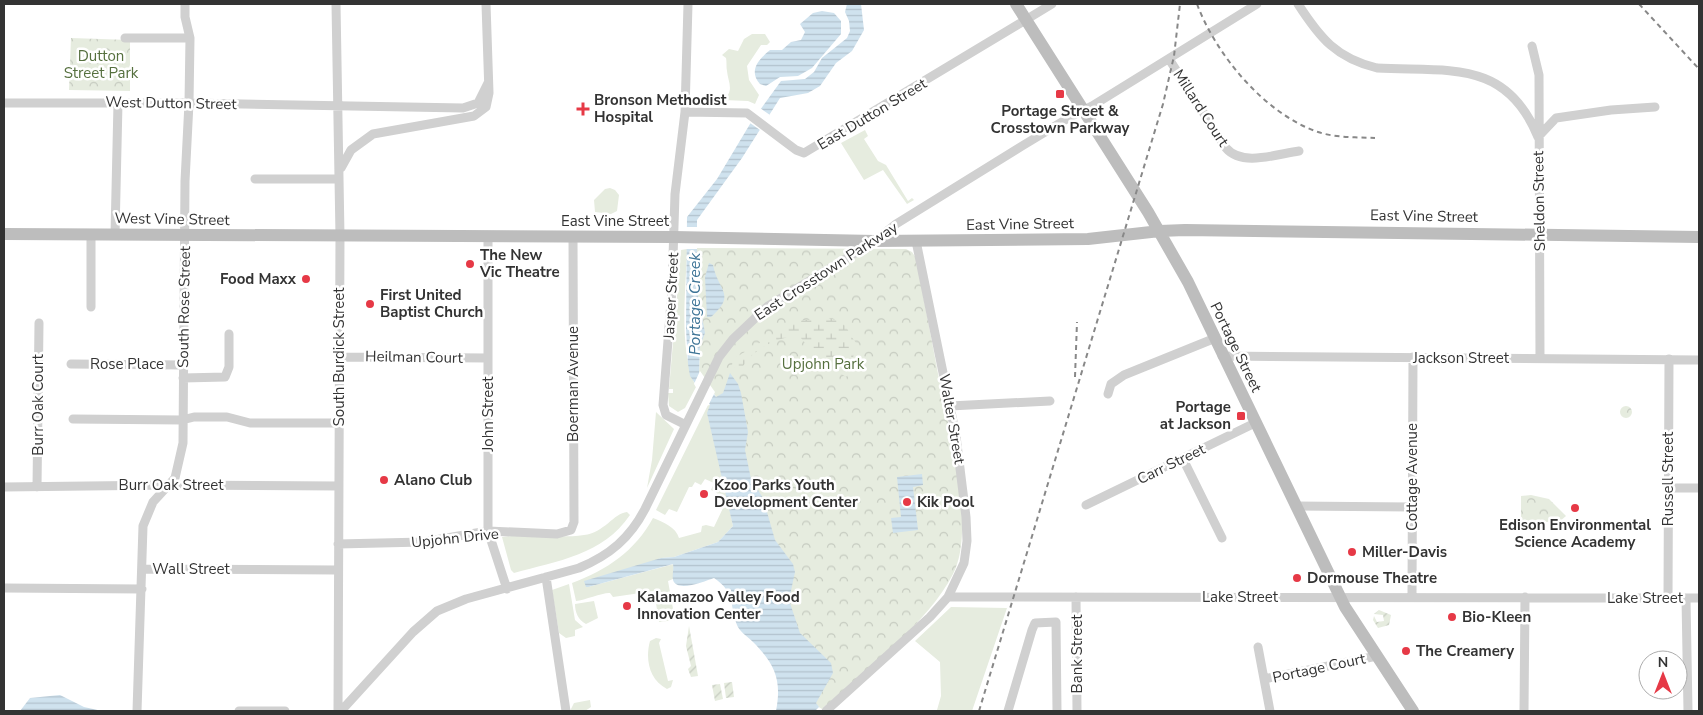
<svg xmlns="http://www.w3.org/2000/svg" width="1703" height="715" font-family="'Nunito Sans',sans-serif">
<defs>
<pattern id="forest-crowns" width="20" height="18" patternUnits="userSpaceOnUse" patternTransform="scale(1.25)"><rect width="20" height="18" fill="#e6ecdf"/><path d="M2 6a3 3 0 1 1 6 0M12 15a3 3 0 1 1 6 0" fill="none" stroke="#c6cbc0"/></pattern>
<pattern id="wetland-marsh" width="20" height="14" patternUnits="userSpaceOnUse" patternTransform="scale(1.25)"><rect width="20" height="14" fill="#e6ecdf"/><path d="M1 5h8M5 5V1M11 12h8M15 12V8" fill="none" stroke="#c6cbc0"/></pattern>
<pattern id="garden-furrows" width="10" height="10" patternUnits="userSpaceOnUse" patternTransform="scale(1.25)"><rect width="10" height="10" fill="#e6ecdf"/><path d="M-1 1l2-2M0 10L10 0M9 11l2-2" fill="none" stroke="#c6cbc0"/></pattern>
<pattern id="water-rules" width="6" height="5" patternUnits="userSpaceOnUse" patternTransform="scale(1.25)"><rect width="6" height="5" fill="#cfe2ee"/><path d="M0 2.5h6" fill="none" stroke="#b2c2cd"/></pattern>
</defs>
<rect width="100%" height="100%" fill="#fff"/>
<path fill="#e6ecdf" d="M 752,34 L 765,34 L 770,42 L 767,45 L 761,45 L 747,66 L 749,80 L 759,95 L 755,104 L 748,101 L 723,100 C 735,91 728,82 727,71 C 726,67 727,63 726,58 L 722,55 L 729,49 L 738,51 L 744,39 Z
M 865,130 L 868,136 L 864,139 L 878,161 L 886,165 L 908,201 L 912,198 L 914,200 L 907,204 L 883,170 L 864,180 L 841,143 Z
M 610,188 L 615,190 L 619,195 L 617,211 L 611,214 L 595,212 L 594,200 L 605,189 Z
M 687,249 C 686,292 678,348 696,387 L 685,408 L 678,412 L 669,406 L 668,393 L 673,393 L 673,389 L 669,389 L 681,250 Z
M 708,405 L 710,405 L 733,526 L 718,542 L 674,557 L 661,558 L 588,587 L 674,564 L 673,579 L 668,581 L 675,620 L 659,622 L 654,591 L 613,597 L 610,593 C 604,592 585,600 576,601 L 572,583 C 607,570 635,551 653,518 C 663,522 676,527 679,538 L 701,532 L 702,526 L 706,525 L 714,527 L 724,506 L 716,492 L 711,490 L 714,483 L 705,479 L 701,485 L 695,482 L 692,487 L 689,487 L 677,512 L 669,509 L 665,515 L 656,510 Z
M 656,412 L 674,429 L 647,488 L 652,460 Z
M 627,512 L 630,515 C 603,555 557,561 514,573 L 511,570 L 502,537 C 529,533 557,539 584,535 C 604,533 614,513 627,512 Z
M 569,584 L 575,620 L 583,627 L 575,630 L 575,636 L 566,638 L 559,633 L 552,590 Z
M 594,601 L 598,618 L 586,624 C 578,620 575,612 575,604 Z
M 951,607 L 1007,608 L 972,711 L 937,710 L 941,696 L 940,662 L 915,641 Z
M 656,638 L 661,639 L 659,643 L 668,681 L 673,680 L 671,687 L 667,689 C 649,680 645,659 650,641 Z
M 590,700 L 591,707 L 585,711 L 570,711 L 574,703 Z"/>
<path fill="url(#forest-crowns)" d="M 71,38 L 130,40 L 130,91 L 69,90 Z
M 697,248 L 906,249 L 912,252 L 916,258 C 924,300 932,342 940,384 C 950,432 976,530 953,574 C 929,622 863,673 822,709 L 817,706 L 717,398 L 699,372 L 700,346 L 703,324 L 697,290 Z
M1620 412a6 6 0 1 1 12 0a6 6 0 1 1-12 0Z
M 1531,495 L 1549,499 L 1566,516 L 1559,522 L 1521,522 L 1521,496 Z"/>
<path fill="url(#wetland-marsh)" d="M 826,318 C 850,322 844,328 857,344 L 852,361 L 854,367 L 846,377 L 840,373 L 836,366 L 816,366 L 814,353 L 799,336 C 775,337 748,351 739,374 L 732,365 L 733,359 L 796,321 Z"/>
<path fill="url(#garden-furrows)" d="M 1379,610 L 1391,615 L 1389,625 L 1378,628 L 1373,620 L 1374,616 L 1377,622 L 1384,621 L 1383,615 L 1374,614 Z
M 689,626 L 698,676 L 691,677 L 688,669 L 691,666 L 686,646 Z
M 732,682 L 734,697 L 726,698 L 724,683 Z
M 720,684 L 723,699 L 715,701 L 712,685 Z"/>
<path fill="url(#water-rules)" d="M 847,4 L 861,4 L 864,30 L 852,51 L 836,63 L 820,86 L 808,93 L 780,98 L 742,158 L 697,220 L 697,290 L 705,333 L 700,346 L 699,372 L 716,397 L 723,393 L 730,373 L 738,384 L 741,393 L 748,432 L 745,450 L 751,479 L 763,498 L 775,540 L 793,564 L 795,572 L 789,600 L 800,633 L 831,663 L 833,673 L 816,703 L 819,707 L 815,711 L 776,711 C 782,680 775,664 753,642 C 748,637 739,631 737,625 C 729,604 736,593 714,578 C 705,581 677,593 673,580 C 672,575 674,568 673,564 L 588,587 L 586,587 L 584,581 L 661,558 L 674,557 L 718,542 L 733,526 L 707,413 L 710,405 L 690,376 L 688,364 L 686,329 L 687,217 L 717,179 L 750,124 L 781,81 L 805,79 L 814,72 L 822,58 L 847,38 L 850,31 L 849,21 L 845,12 Z
M 822,11 L 834,13 L 841,21 L 841,34 L 812,68 L 798,76 L 780,77 L 766,86 L 760,84 C 748,71 759,59 770,50 L 782,50 L 791,42 L 801,40 L 805,32 L 800,24 L 813,13 Z
M 709,263 L 713,265 C 718,291 737,294 711,317 L 707,317 L 705,277 Z
M 922,474 L 923,485 L 913,487 L 918,530 L 893,533 L 891,518 L 901,517 L 897,477 Z
M 60,695 L 84,707 L 102,711 L 20,711 L 30,698 Z"/>
<path fill="#fff" d="M 760,108 L 770,115 L 760,130 L 750,123 Z
M 686,227 L 697,227 L 697,249 L 686,249 Z
M 700,371 L 715,392 L 708,406 L 694,384 Z"/>
<g fill="none" stroke-linecap="round" stroke-linejoin="round">
<path stroke="#d0d0d0" stroke-width="9" d="M 336,4 L 340,236 L 338,711
M 1298,4 C 1320,38 1336,58 1377,68 C 1447,72 1506,58 1538,137 L 1556,118 L 1611,110 L 1655,107
M 125,38 L 190,38
M 1532,46 L 1539,75 L 1540,358
M 1169,59 L 1226,148 C 1242,167 1277,154 1299,151
M 4,103 L 189,103 L 463,108 L 478,103 L 488,83
M 685,112 L 747,113 L 796,150 L 804,153 L 1052,4
M 341,168 L 351,150 L 373,134 L 474,116 L 486,107 L 489,93 L 486,4
M 255,179 L 339,179
M 115,234 L 118,103
M 488,236 L 488,531 L 507,589
M 916,241 L 956,436 L 966,517 L 967,541 L 964,563 L 948,597
M 91,307 L 91,234
M 1222,356 L 1699,360
M 339,357 L 488,358
M 71,364 L 184,365
M 183,378 L 225,377 L 229,367 L 229,334
M 1108,394 L 1111,384 L 1124,375 L 1213,339
M 950,406 L 1050,401
M 73,419 L 182,420 L 194,417 L 227,417 L 250,423 L 339,423
M 686,425 L 666,415 L 663,405 L 672,289 L 675,194 L 685,112 L 688,4
M 1183,459 L 1222,538
M 4,487 L 171,485 L 339,486
M 37,487 L 39,323
M 1668,488 L 1699,488
M 1086,505 L 1255,423
M 1295,506 L 1411,507
M 338,544 L 423,542 L 488,531 L 557,534 L 571,530 L 574,522 L 573,237
M 143,569 L 337,570
M 546,577 L 566,711
M 4,588 L 142,589
M 1412,596 L 1413,357
M 1076,597 L 1077,711
M 1668,598 L 1669,359
M 1686,598 L 1688,711
M 1258,647 L 1264,679
M 137,711 L 143,526 L 153,502 L 175,478 L 183,443 L 185,181 L 189,103 L 190,38 L 185,17 L 185,4
M 239,711 L 285,711
M 341,711 L 413,632 L 437,611 L 466,599 L 579,568 C 610,555 630,538 645,509 L 719,357 L 733,339 L 768,306 L 875,241 L 896,224 L 1022,146 L 1070,117 L 1092,106 L 1257,4
M 826,711 L 930,617 L 948,597 L 1699,598
M 1008,711 L 1032,630 L 1035,623 L 1056,622 L 1057,711
M 1270,711 L 1264,679 L 1377,656
M 1524,711 L 1525,597"/>
<path stroke="#bdbdbd" stroke-width="12" d="M 1016,4 L 1148,212 L 1188,282 L 1345,607 L 1413,711
M 4,234 L 674,237 L 875,241 L 1088,239 L 1160,231 L 1185,230 L 1699,237"/>
<path stroke="#888" stroke-width="2" stroke-dasharray="5 4" stroke-linecap="butt" d="M 1197,4 C 1216,55 1265,114 1318,132 C 1336,138 1356,137 1375,138
M 1639,4 L 1699,69
M 1075,377 L 1077,322
M 979,711 L 1163,104 L 1174,56 L 1180,4"/>
</g>
<g fill="#e63946" stroke="#fff" stroke-width="2">
<rect x="1055" y="89" width="10" height="10" rx="2.5"/>
<path d="M580.5 101.5h5v5h5v5h-5v5h-5v-5h-5v-5h5z"/>
<circle cx="470" cy="264" r="5"/>
<circle cx="306" cy="279" r="5"/>
<circle cx="370" cy="304" r="5"/>
<rect x="1236" y="411" width="10" height="10" rx="2.5"/>
<circle cx="384" cy="480" r="5"/>
<circle cx="704" cy="494" r="5"/>
<circle cx="907" cy="502" r="5"/>
<circle cx="1575" cy="508" r="5"/>
<circle cx="1352" cy="552" r="5"/>
<circle cx="1297" cy="578" r="5"/>
<circle cx="627" cy="606" r="5"/>
<circle cx="1452" cy="617" r="5"/>
<circle cx="1406" cy="651" r="5"/>
</g>
<g text-anchor="middle" stroke-width="5" stroke-linejoin="round" paint-order="stroke">
<g font-size="15" fill="#56703f" stroke="#fff">
<text x="101" y="61">Dutton<tspan x="101" dy="17">Street Park</tspan></text>
<text x="823" y="369">Upjohn Park</text>
</g>
<g font-size="15" font-weight="bold" fill="#333" stroke="#fff" text-anchor="start">
<text x="594" y="105">Bronson Methodist<tspan x="594" dy="17">Hospital</tspan></text>
<text x="1060" y="116" text-anchor="middle">Portage Street &amp;<tspan x="1060" dy="17">Crosstown Parkway</tspan></text>
<text x="480" y="260">The New<tspan x="480" dy="17">Vic Theatre</tspan></text>
<text x="296" y="284" text-anchor="end">Food Maxx</text>
<text x="380" y="300">First United<tspan x="380" dy="17">Baptist Church</tspan></text>
<text x="1231" y="412" text-anchor="end">Portage<tspan x="1231" dy="17">at Jackson</tspan></text>
<text x="394" y="485">Alano Club</text>
<text x="714" y="490">Kzoo Parks Youth<tspan x="714" dy="17">Development Center</tspan></text>
<text x="917" y="507">Kik Pool</text>
<text x="1575" y="530" text-anchor="middle">Edison Environmental<tspan x="1575" dy="17">Science Academy</tspan></text>
<text x="1362" y="557">Miller-Davis</text>
<text x="1307" y="583">Dormouse Theatre</text>
<text x="637" y="602">Kalamazoo Valley Food<tspan x="637" dy="17">Innovation Center</tspan></text>
<text x="1462" y="622">Bio-Kleen</text>
<text x="1416" y="656">The Creamery</text>
</g>
<g font-size="15" fill="#333" stroke="#fff">
<text transform="translate(171 103) rotate(1)" y="5">West Dutton Street</text>
<text transform="translate(1201 108) rotate(57)" y="5">Millard Court</text>
<text transform="translate(872 114) rotate(-31)" y="5">East Dutton Street</text>
<text transform="translate(1539 201) rotate(-91)" y="5">Sheldon Street</text>
<text transform="translate(1424 216) rotate(1)" y="5">East Vine Street</text>
<text transform="translate(172 219) rotate(1)" y="5">West Vine Street</text>
<text x="615" y="226">East Vine Street</text>
<text transform="translate(1020 224) rotate(-1)" y="5">East Vine Street</text>
<text transform="translate(826 271) rotate(-33)" y="5">East Crosstown Parkway</text>
<text transform="translate(671 296) rotate(-87)" y="5">Jasper Street</text>
<text transform="translate(184 307) rotate(-89)" y="5">South Rose Street</text>
<text transform="translate(1236 347) rotate(64)" y="5">Portage Street</text>
<text transform="translate(339 357) rotate(-90)" y="5">South Burdick Street</text>
<text transform="translate(414 357) rotate(1)" y="5">Heilman Court</text>
<text x="1461" y="363">Jackson Street</text>
<text x="127" y="369">Rose Place</text>
<text transform="translate(573 384) rotate(-90)" y="5">Boerman Avenue</text>
<text transform="translate(38 405) rotate(-90)" y="5">Burr Oak Court</text>
<text transform="translate(488 414) rotate(-90)" y="5">John Street</text>
<text transform="translate(952 419) rotate(80)" y="5">Walter Street</text>
<text transform="translate(1171 464) rotate(-26)" y="5">Carr Street</text>
<text transform="translate(1412 477) rotate(-90)" y="5">Cottage Avenue</text>
<text transform="translate(1668 479) rotate(-90)" y="5">Russell Street</text>
<text x="171" y="490">Burr Oak Street</text>
<text transform="translate(455 538) rotate(-6)" y="5">Upjohn Drive</text>
<text x="191" y="574">Wall Street</text>
<text x="1240" y="602">Lake Street</text>
<text x="1645" y="603">Lake Street</text>
<text transform="translate(1077 654) rotate(-90)" y="5">Bank Street</text>
<text transform="translate(1319 668) rotate(-12)" y="5">Portage Court</text>
</g>
<g font-size="16" font-style="italic" fill="#3f7597" stroke="#fff">
<text transform="translate(694 304) rotate(-90)" y="6">Portage Creek</text>
</g>
</g>
<rect width="1703" height="715" fill="none" stroke="#333333" stroke-width="10"/>
<g transform="translate(1663 675)"><circle r="24" fill="#ffffff" stroke="#adadad"/>
<path d="M0-4L9 19L0 12L-9 19Z" fill="#e63946"/>
<text y="-8" font-size="14" font-weight="bold" text-anchor="middle" fill="#333333">N</text>
</g>
</svg>
